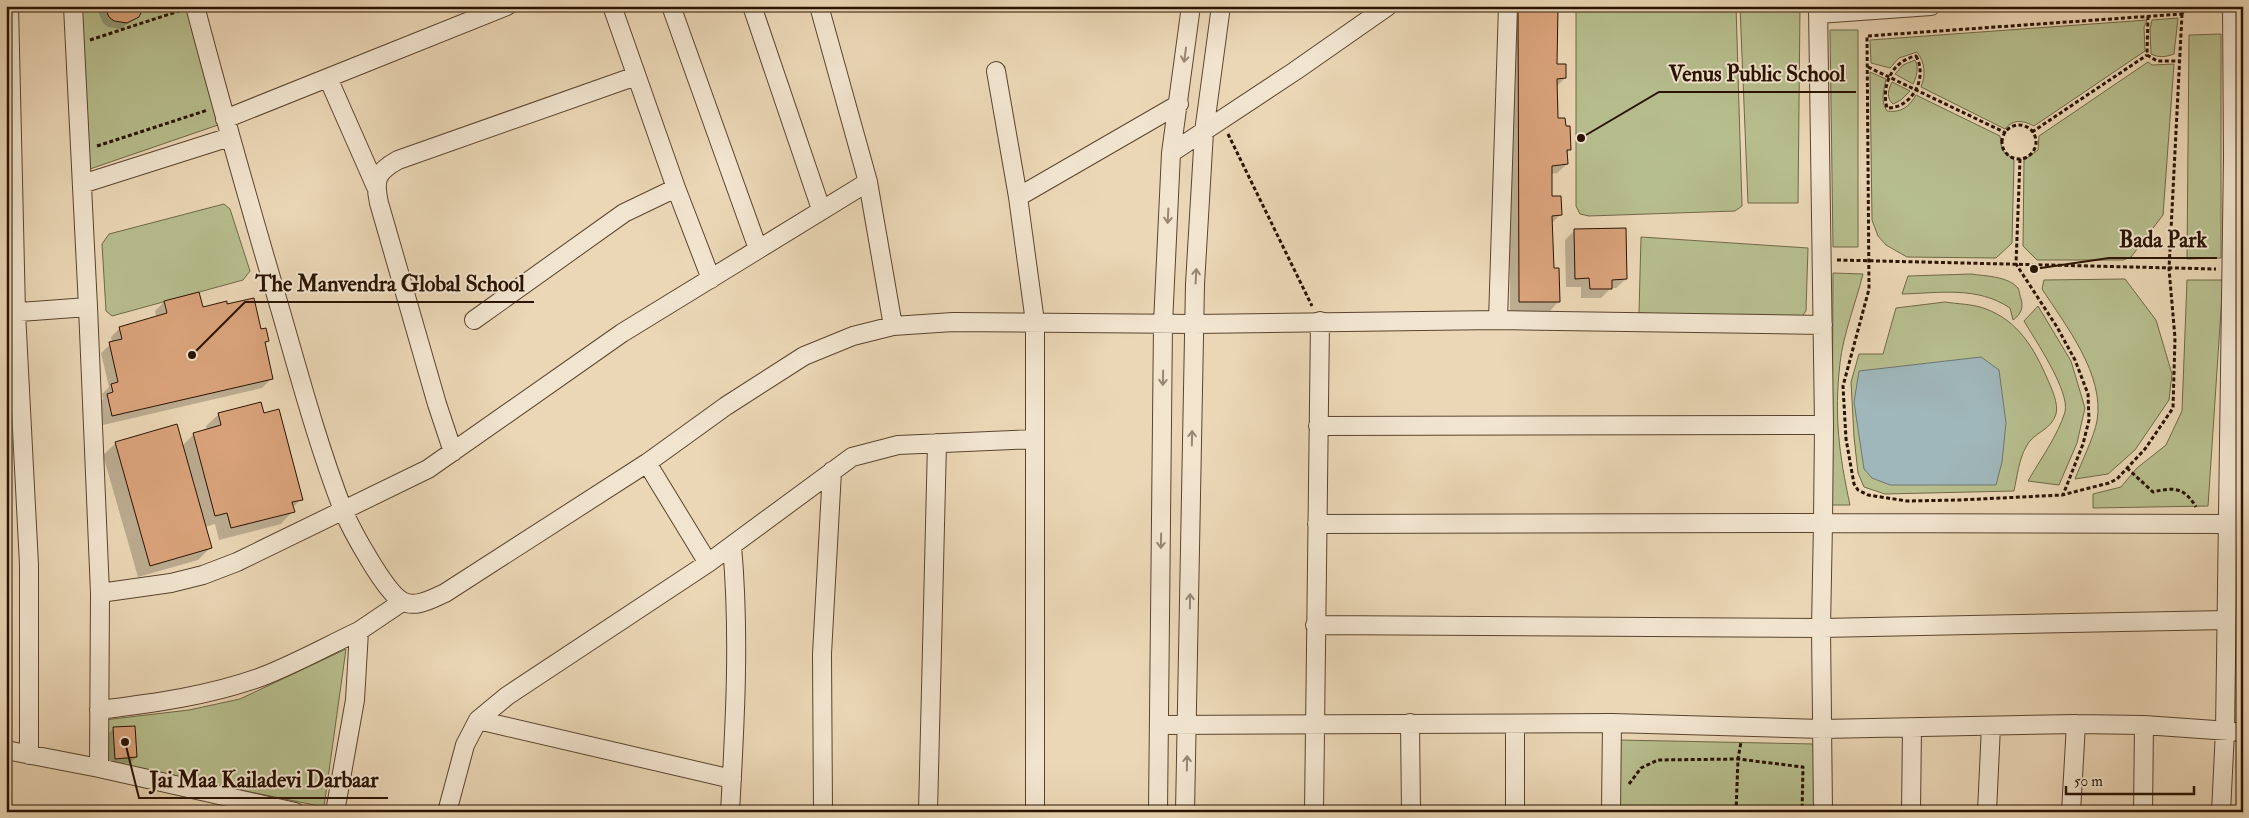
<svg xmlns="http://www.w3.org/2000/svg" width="2249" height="818" font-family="'IM FELL Double Pica',serif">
<rect width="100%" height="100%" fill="#ebd7b6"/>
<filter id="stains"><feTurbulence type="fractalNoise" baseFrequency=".004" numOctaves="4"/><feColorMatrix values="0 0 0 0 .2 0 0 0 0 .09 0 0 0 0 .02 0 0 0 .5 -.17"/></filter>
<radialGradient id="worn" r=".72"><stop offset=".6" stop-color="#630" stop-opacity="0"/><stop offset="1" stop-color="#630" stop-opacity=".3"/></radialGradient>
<path fill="#b7be8e" stroke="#706847" d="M 79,6 L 186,6 L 218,125 L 87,170 Z
M 1576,6 L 1736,6 L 1742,206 L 1735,211 L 1589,216 L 1580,214 L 1576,206 Z
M 1740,6 L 1800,6 L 1798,203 L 1748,203 Z
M 2178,18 L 2174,54 C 2166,57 2159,58 2151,54 L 2150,29 L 2152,20 Z
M 2147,20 L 2144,27 L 2145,51 L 2034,126 C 2024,121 2014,118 2005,129 L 1921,87 C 1926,74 1925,63 1917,52 L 1899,58 L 1890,68 L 1871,63 L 1870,40 Z
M 1830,30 L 1858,30 L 1858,247 L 1833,247 Z
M 2221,34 L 2221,258 L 2187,259 L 2189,35 Z
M 1915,60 C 1919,68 1917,76 1913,84 L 1895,74 L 1903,65 Z
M 2148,62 L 2152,65 L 2174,64 L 2163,215 L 2131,257 L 2123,260 L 2037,260 L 2023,246 L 2024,160 L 2038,150 L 2039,136 Z
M 1870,72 L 1886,79 C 1884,89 1880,101 1887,111 C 1901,113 1909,107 1916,95 L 2000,136 L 2002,150 L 2014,160 L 2012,243 L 1996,258 L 1907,257 L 1886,245 L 1878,236 L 1872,220 Z
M 1892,82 L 1910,91 L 1901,100 L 1893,104 C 1886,98 1888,90 1892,82 Z
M 224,204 L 230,209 L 250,271 L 243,280 L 112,316 L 106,311 L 102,244 L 109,234 Z
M 1641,237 L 1808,248 L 1806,311 L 1800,319 L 1639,313 Z
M 1833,273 L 1863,274 C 1856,302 1843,335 1840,363 C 1834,416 1839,454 1850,505 L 1832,505 Z
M 1971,274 C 1984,276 2008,276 2018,288 C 2019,290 2020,296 2021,299 C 2024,308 2020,315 2013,320 L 2010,308 C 1977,286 1940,293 1902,294 L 1908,276 Z
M 2125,279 L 2156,320 L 2172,374 L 2169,400 L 2135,450 L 2108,474 L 2075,479 C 2081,463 2094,437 2097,421 C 2105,375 2066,326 2042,289 L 2044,280 Z
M 2187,280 L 2223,280 L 2208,506 L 2093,508 L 2093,494 L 2121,487 L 2137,468 L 2166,445 L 2182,411 Z
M 1945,302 C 1957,304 1974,304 1986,309 C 2018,321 2034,348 2047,378 C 2051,387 2059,404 2056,414 C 2051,431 2033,432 2026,447 C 2019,459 2017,477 2014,491 L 1885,494 L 1864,487 L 1858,473 L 1854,437 L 1851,382 L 1859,354 L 1883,354 L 1896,308 Z
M 2038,306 L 2071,361 L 2085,408 L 2077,443 L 2059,485 L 2028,481 C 2040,460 2058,435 2065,412 C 2070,391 2035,340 2024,321 Z
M 346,649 L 324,807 L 103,762 L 104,720 L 189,710 L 240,699 Z
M 1619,740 L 1814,744 L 1814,812 L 1619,812 Z"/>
<path fill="#9fb6ba" stroke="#707570" d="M 1981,357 L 1999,370 L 2006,423 L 2002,462 L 1996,485 L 1890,485 L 1872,478 L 1864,469 L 1854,402 L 1859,371 Z"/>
<path fill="#0003" d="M 99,6 L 142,6 L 138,16 L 120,29 L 108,27 L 103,23 L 98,12 Z
M 1509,6 L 1563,6 L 1556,13 L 1556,65 L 1565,78 L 1556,87 L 1557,119 L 1570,149 L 1566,153 L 1567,164 L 1557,173 L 1550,174 L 1551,198 L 1560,215 L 1551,224 L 1552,270 L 1559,301 L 1550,311 L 1510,311 Z
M 1575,230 L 1626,279 L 1616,288 L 1611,288 L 1601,298 L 1581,298 L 1581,287 L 1566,287 L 1565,240 Z
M 164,302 L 202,308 L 226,306 L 260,331 L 268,341 L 264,345 L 272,378 L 262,388 L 103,425 L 98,404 L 103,399 L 102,394 L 109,387 L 101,353 L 112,343 L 111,337 L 120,328 L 156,316 L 155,311 Z
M 219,414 L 263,415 L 301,499 L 292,508 L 293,511 L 281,524 L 219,540 L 215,524 L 205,527 L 210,548 L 198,560 L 138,577 L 103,455 L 116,443 L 182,446 L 194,434 L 207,430 L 206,426 Z
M 114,728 L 136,757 L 130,763 L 109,764 L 107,735 Z"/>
<path fill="#daa37b" stroke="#291300" d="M 104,6 L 144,6 L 139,17 L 127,23 L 114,21 L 109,17 Z
M 1518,6 L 1558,6 L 1557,64 L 1566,64 L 1566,78 L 1557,79 L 1558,118 L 1565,118 L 1566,126 L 1570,126 L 1571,150 L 1567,150 L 1568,164 L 1552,166 L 1552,196 L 1561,196 L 1562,215 L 1552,216 L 1554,268 L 1559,268 L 1560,302 L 1519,302 Z
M 1626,228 L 1627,279 L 1612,280 L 1612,289 L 1590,289 L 1589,278 L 1575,279 L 1574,229 Z
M 199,292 L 203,307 L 227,301 L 227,304 L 254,298 L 261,329 L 266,328 L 269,341 L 265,342 L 273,379 L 112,416 L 107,394 L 113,392 L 111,384 L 118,382 L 109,342 L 122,339 L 119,327 L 167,313 L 164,301 Z
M 261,402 L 264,413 L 279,409 L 303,500 L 292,502 L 295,512 L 231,528 L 227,513 L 215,516 L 193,433 L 221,425 L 218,413 Z
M 177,424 L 212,548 L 150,566 L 115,442 Z
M 135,726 L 137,757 L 115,759 L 113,727 Z"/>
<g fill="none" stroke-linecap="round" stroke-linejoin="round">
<defs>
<path id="minor" d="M 9,6 L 16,312 L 29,565 L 29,755
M 195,6 C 222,109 251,210 281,312 C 300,378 318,445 343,510 C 351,529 385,592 402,601 C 415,609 433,598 445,593 L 647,463 L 726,406 L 804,356 L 853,336 L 893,326 L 953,322 L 1194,324 L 1498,320 L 1823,325
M 612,6 L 676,188
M 671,6 L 758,249
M 752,6 L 821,209
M 819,6 L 868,182 L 893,326
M 1818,6 L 1824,425 L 1823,523 L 2227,524
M 1818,14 L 1931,6
M 996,71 L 1018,197
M 328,78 L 376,187
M 225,119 L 507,6
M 1171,153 L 1295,71 L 1388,6
M 82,184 L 230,137
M 88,307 L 100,593 L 171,583 L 203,575 L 237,562 L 428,469 L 622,333 L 868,182
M 6,313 L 88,307 L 73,6
M 474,320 L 624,213 L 676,188 L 711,279
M 1498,320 L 1508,6
M 1318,426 L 1824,425
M 453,452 L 437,404 L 379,203 C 374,180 376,172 398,160 L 636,76
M 647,463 L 708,563 L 852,457 L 898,445 L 1035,439
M 1317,524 L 1823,523 L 1821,628 L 1823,812
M 1315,625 L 1821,628 L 2226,620
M 99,710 C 155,703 208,696 261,677 C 295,664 327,646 359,631
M 478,720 L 732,779
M 1410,723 L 1411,812
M 1515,724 L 1515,812
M 1160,725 L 1612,723 L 1822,729 L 2076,724 L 2144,725 L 2243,732
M 6,750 L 99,768 L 295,812
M 99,768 L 100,593
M 335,812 L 355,700 L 359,631 L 402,602
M 447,812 L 465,745 L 478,720 L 507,696 L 708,563
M 730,812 C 735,723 740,635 732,546
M 823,812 L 822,654 L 832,471
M 928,812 L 937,443
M 1035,812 L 1035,322 L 1018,197 L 1179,104
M 1158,812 L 1163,324 L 1171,153 L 1191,6
M 1185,812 L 1195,284 L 1204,132 L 1221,6
M 1314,812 L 1320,321
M 1611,812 L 1612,723
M 1911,812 L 1912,728
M 1987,812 L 1991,726
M 2071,812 L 2076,724
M 2143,812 L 2144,725
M 2221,812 L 2225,731 L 2233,157 L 2232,6"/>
</defs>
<use href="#minor" stroke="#5a442e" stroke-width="20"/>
<path stroke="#291300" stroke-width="3" stroke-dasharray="4 2.5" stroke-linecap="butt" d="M 2182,14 L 2169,269 L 2175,338 L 2173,408 L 2145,449 L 2117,479 L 2109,483 L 2062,495 L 1960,500 L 1907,501 L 1868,495 L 1858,490 L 1854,484 L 1846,439 L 1843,386 L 1869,289 L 1867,36 Z
M 2182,14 L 2186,6
M 2148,16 L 2147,55 L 2157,61 L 2180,61
M 90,40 L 179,11
M 1916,56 C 1928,77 1913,108 1887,108 C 1881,85 1892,61 1916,56 Z
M 1868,67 L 2006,133
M2002 142a17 17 0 1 1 34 0a17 17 0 1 1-34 0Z
M 2032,132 L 2147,55
M 1228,134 L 1312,306
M 97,146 L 208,110
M 2020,159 L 2016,264 L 2057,327 L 2075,360 L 2088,394 L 2089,420 L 2083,444 L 2063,495
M 1837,260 L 2216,269
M 2127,468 L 2153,492 C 2174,487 2184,487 2196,507
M 1629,784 L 1641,768 L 1658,760 L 1738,759 L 1803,767 L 1802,812
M 1736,812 L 1738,759 L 1741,742"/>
<use href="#minor" stroke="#f2e5d0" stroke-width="18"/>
</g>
<defs><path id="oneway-shaft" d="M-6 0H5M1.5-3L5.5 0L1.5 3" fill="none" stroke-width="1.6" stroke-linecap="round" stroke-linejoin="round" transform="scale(1.25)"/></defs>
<g stroke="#988672">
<use href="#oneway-shaft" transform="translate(1185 55) rotate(98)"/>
<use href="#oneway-shaft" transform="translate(1168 216) rotate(93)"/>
<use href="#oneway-shaft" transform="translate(1196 276) rotate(-87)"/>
<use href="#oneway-shaft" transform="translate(1163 378) rotate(91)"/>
<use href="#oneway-shaft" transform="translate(1192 438) rotate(-89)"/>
<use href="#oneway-shaft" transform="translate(1161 541) rotate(91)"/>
<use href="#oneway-shaft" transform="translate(1190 601) rotate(-89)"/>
<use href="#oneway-shaft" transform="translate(1187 763) rotate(-89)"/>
</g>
<path fill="none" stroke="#291300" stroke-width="2" d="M1581 138L1659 92H1856M2034 269L2109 258H2217M192 355L245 302H534M125 742L139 798H388"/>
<g fill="#291300" stroke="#f2e5d0" stroke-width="2">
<circle cx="1581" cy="138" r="5"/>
<circle cx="2034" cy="269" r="5"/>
<circle cx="192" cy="355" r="5"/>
<circle cx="125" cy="742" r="5"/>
</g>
<g font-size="22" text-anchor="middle" font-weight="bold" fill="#291300" stroke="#f2e5d0" stroke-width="4" stroke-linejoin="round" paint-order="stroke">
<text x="1757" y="81">Venus Public School</text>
<text x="2163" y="247">Bada Park</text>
<text x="390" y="291">The Manvendra Global School</text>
<text x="264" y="787">Jai Maa Kailadevi Darbaar</text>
</g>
<rect width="2249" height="818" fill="none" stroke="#ebd7b6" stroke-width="25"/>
<rect x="8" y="8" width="2234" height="803" fill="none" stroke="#291300" stroke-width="2.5"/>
<rect x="12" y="12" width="2224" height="793" fill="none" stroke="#291300"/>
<path d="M2066 786v8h128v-8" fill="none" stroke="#291300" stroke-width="2.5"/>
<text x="2074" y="786" font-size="15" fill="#291300" stroke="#f2e5d0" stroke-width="4" paint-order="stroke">50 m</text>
<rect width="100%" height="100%" filter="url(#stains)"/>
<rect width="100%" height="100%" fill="url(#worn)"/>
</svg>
